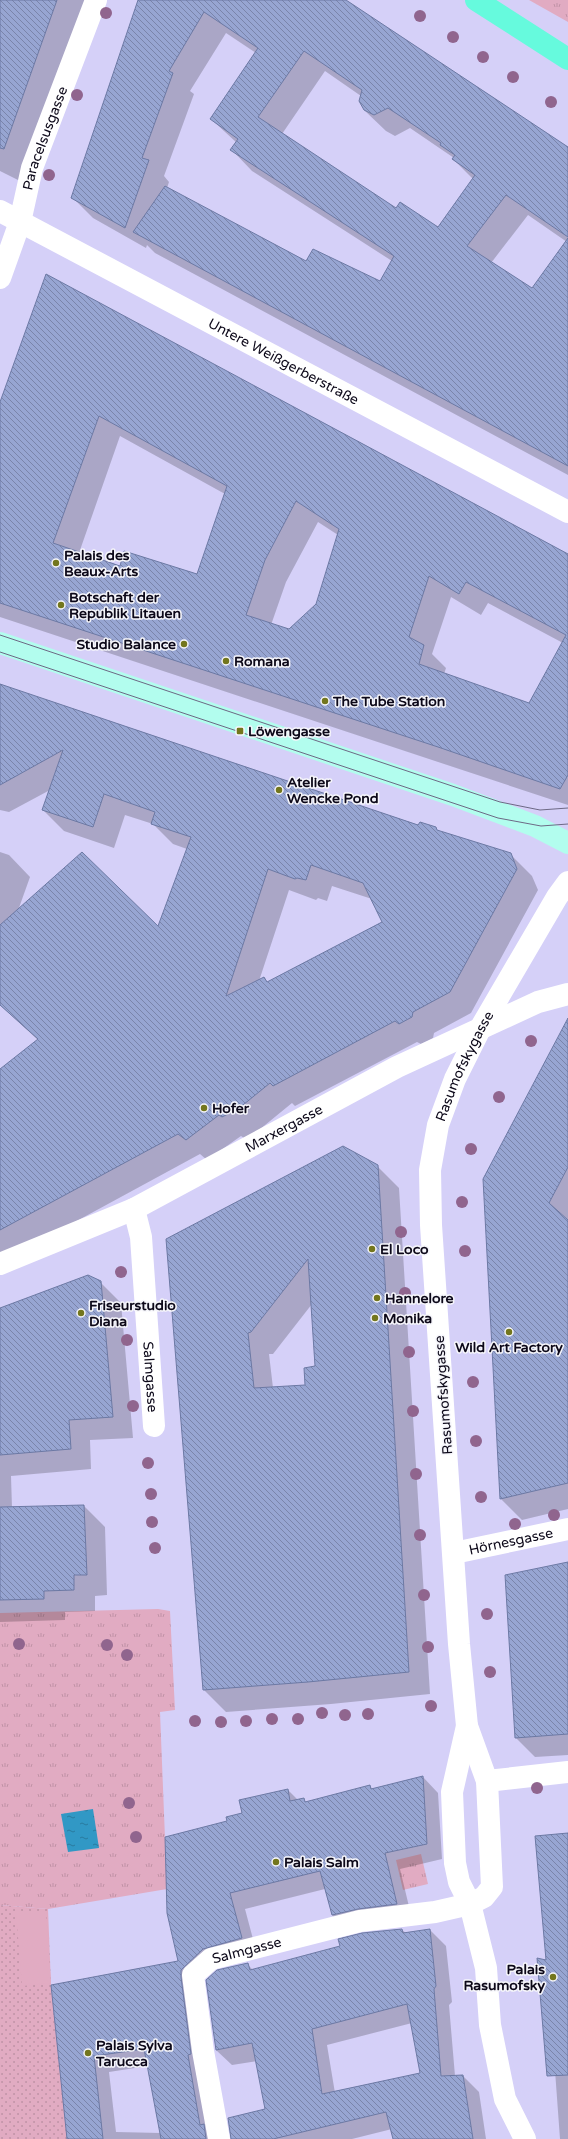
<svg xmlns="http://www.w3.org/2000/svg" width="568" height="2139" font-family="'Varela Round',sans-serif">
<defs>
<pattern id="grass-tufts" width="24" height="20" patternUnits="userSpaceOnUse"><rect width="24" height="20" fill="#e1abc2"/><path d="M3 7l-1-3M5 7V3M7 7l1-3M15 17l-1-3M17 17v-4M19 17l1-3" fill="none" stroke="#c092a6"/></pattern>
<pattern id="park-dots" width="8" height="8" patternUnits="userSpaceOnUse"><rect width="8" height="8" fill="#e1abc2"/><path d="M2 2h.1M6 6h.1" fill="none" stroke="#c092a6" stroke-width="1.8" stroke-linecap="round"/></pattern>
<pattern id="water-ripples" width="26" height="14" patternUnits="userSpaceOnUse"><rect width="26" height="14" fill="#3198c5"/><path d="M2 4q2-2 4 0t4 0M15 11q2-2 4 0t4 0" fill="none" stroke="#287a9f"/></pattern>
<pattern id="building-back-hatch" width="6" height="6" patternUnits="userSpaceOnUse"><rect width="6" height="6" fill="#97a5d2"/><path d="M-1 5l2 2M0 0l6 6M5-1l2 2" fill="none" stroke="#7a84aa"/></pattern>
</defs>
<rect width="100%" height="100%" fill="#d5d0f8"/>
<path fill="url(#grass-tufts)" d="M 529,0 L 568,0 L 568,22 Z
M 158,1609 L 170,1611 L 175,1710 L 160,1712 L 167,1889 L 48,1909 L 0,1905 L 0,1613 Z
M 421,1854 L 428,1884 L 403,1890 L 396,1860 Z"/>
<path fill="url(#park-dots)" d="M 0,1905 L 48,1909 L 51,1985 L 67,2139 L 0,2139 Z"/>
<path fill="#e1abc2" d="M 16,1912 L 46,1912 L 51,1983 L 22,1986 Z"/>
<path fill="url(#water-ripples)" d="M 93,1809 L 99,1848 L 68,1852 L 61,1814 Z"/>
<path fill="#0003" fill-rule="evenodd" d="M 0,0 L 87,0 L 22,182 L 0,171 Z
M 140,0 L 344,0 L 568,148 L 568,475 L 155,253 L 147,245 L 146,248 L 93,218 L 72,197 ZM 226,33 L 256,53 L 211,119 L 237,143 L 232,150 L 252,171 L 392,261 L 380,283 L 307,263 L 167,188 L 169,182 L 164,176 L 194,94 L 190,91 ZM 325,71 L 361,96 L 364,110 L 386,131 L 395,136 L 410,128 L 454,158 L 453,159 L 473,179 L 438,228 L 396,210 L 282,134 ZM 528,215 L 567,242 L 532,290 L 491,263 Z
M 46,276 L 568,555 L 568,805 L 0,617 L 0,406 ZM 120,436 L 225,494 L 198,576 L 120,567 L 79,553 ZM 318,522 L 338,535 L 317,605 L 289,631 L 271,625 L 286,582 ZM 451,597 L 481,615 L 488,603 L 563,643 L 529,704 L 444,674 L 446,668 L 432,654 Z
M 0,685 L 439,832 L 510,854 L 532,876 L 538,890 L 471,1013 L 434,1033 L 433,1038 L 421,1044 L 417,1042 L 295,1106 L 292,1103 L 259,1130 L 244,1138 L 241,1136 L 207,1160 L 200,1154 L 27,1248 L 0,1257 L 0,1070 L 38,1040 L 0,1005 L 0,968 L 158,928 L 187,849 L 173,844 L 153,824 L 125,815 L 114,848 L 64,831 L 43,810 L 50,790 L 9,812 L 0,810 ZM 332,886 L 372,899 L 383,923 L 269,983 L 264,978 L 259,981 L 289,890 L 316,900 L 318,898 L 327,901 Z
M 0,852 L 9,855 L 30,877 L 15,919 L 0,928 Z
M 568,1038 L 568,1509 L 522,1520 L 501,1499 Z
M 377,1166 L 399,1188 L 430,1694 L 331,1704 L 226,1712 L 204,1690 L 167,1240 ZM 312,1304 L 316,1367 L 306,1386 L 273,1388 L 269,1354 L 273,1354 Z
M 100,1282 L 121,1303 L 133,1438 L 90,1440 L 91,1469 L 11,1476 L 12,1508 L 84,1506 L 105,1527 L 107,1595 L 95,1596 L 95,1611 L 65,1612 L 65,1620 L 0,1622 L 0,1309 Z
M 568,1563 L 568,1755 L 535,1757 L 516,1738 L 506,1576 Z
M 423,1777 L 438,1793 L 442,1859 L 400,1869 L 412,1919 L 348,1931 L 332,1915 L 325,1889 L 245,1909 L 257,1954 L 219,1965 L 196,1987 L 217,2139 L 68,2139 L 52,1985 L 179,1962 L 228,1822 L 288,1790 L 298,1800 L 303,1799 L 307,1803 L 370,1786 L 373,1790 ZM 148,2066 L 161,2133 L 116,2132 L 109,2072 Z
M 568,1834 L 568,2139 L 560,2139 L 547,1961 Z
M 402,1930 L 406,1933 L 430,1930 L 446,1946 L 452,2002 L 449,2005 L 455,2076 L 463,2076 L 479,2092 L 486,2139 L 394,2139 L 392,2129 L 352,2139 L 231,2139 L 266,2110 L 257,2061 L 232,2065 L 216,2050 L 247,1964 L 253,1970 ZM 412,2023 L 422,2074 L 335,2093 L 327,2045 Z"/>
<path fill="url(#building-back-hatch)" stroke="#6c79a4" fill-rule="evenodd" d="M 0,0 L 57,0 L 4,149 L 0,148 Z
M 138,0 L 346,0 L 568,147 L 568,237 L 506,195 L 467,246 L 532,288 L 568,238 L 568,466 L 133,232 L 165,186 L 306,261 L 313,249 L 380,281 L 394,256 L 230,150 L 238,139 L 210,119 L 258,48 L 204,12 L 169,71 L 173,73 L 142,158 L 149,160 L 125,228 L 71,198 ZM 304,51 L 362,90 L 359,101 L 364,110 L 374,115 L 388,108 L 441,143 L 440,145 L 455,155 L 452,159 L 475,175 L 438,227 L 400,202 L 396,208 L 258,117 Z
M 46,274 L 568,554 L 568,775 L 560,789 L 438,747 L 0,603 L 0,402 ZM 99,416 L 227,486 L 197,574 L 124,551 L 120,566 L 53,543 ZM 296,501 L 339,529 L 316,604 L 289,629 L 246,615 L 265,560 ZM 429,576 L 459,594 L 466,582 L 566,635 L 529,703 L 419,664 L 424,645 L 409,637 Z
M 0,684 L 418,825 L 420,822 L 436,827 L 437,830 L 511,853 L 517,869 L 450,992 L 413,1012 L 412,1017 L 399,1024 L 395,1021 L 273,1086 L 270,1083 L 238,1109 L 222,1117 L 219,1115 L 186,1140 L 178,1134 L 0,1230 L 0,1069 L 38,1039 L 0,1005 L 0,925 L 82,852 L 158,926 L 191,837 L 151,824 L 155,812 L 104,794 L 93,827 L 42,810 L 63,750 L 0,785 ZM 311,865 L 363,883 L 382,922 L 267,982 L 264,977 L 226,996 L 268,869 L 295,879 L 297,878 L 306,880 Z
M 568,1018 L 568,1167 L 549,1203 L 568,1220 L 568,1483 L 500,1499 L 483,1179 Z
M 343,1146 L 378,1165 L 409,1672 L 308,1682 L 203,1690 L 166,1239 ZM 308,1259 L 315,1366 L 304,1368 L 305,1385 L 254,1388 L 248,1333 L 251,1332 Z
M 88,1275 L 101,1281 L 113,1417 L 69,1420 L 71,1449 L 0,1455 L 0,1308 Z
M 84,1505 L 87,1575 L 74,1575 L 74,1590 L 44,1591 L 44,1599 L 0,1600 L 0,1507 Z
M 568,1562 L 568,1734 L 515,1738 L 505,1575 Z
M 423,1776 L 427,1844 L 385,1853 L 397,1904 L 358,1909 L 332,1915 L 320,1871 L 230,1893 L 242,1938 L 203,1949 L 181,1970 L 181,1977 L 191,2054 L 188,2055 L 200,2125 L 204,2124 L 206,2139 L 161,2139 L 144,2049 L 94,2056 L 103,2139 L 67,2139 L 51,1985 L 178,1961 L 167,1913 L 165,1837 L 227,1821 L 226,1817 L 242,1813 L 239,1800 L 288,1789 L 290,1801 L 304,1798 L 305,1802 L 370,1785 L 371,1789 Z
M 568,1833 L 568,2075 L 547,2076 L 537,1958 L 546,1960 L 535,1836 Z
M 402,1929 L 403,1933 L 430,1929 L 436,1986 L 434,1989 L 441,2076 L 463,2075 L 473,2139 L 393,2139 L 386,2112 L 273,2139 L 231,2139 L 228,2118 L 265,2109 L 252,2043 L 216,2050 L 206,1980 L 217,1970 L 248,1963 L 250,1970 L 340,1946 L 338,1939 L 362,1933 ZM 407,2004 L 420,2073 L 322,2094 L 312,2029 Z"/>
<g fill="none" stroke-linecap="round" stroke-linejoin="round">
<g stroke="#fff" stroke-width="22">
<path id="s1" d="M 0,211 L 568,512"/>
<path id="s2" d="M 0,278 L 20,222 L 32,168 L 96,0"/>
<path id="s3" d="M 134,1209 L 141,1237 L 154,1426"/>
<path id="s4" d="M 0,1264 L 134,1209 L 397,1067 L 538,1002 L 568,994"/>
<path id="s5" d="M 454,1553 L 568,1529"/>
<path d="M 467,1726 L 452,1792 L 455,1863 L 459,1882 L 470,1904 L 486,1968 L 490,2025 L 505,2099 L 525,2139"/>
<path d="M 487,1781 L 568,1772"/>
<path id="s6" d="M 219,2139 L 203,2051 L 193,1975 L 211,1959 L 360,1921 L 435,1912 L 470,1904 L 484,1897 L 492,1887 L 487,1781 L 467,1726 L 459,1644 L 431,1225 L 430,1170 L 438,1125 L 455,1079 L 481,1027 L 557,897 L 568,882"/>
</g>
<path stroke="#b2fdee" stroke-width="22" d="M 0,643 L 453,795 L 535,826 L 568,843"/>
<path stroke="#66fadd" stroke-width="22" d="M 476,0 L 568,59"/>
<path stroke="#6d6985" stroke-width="1" d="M 0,635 L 500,802 L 540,810 L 568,808
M 0,652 L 498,818 L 541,826 L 568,824"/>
</g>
<g fill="#90658e">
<circle cx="106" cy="13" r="6"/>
<circle cx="420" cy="16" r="6"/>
<circle cx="453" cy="37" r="6"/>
<circle cx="483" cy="57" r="6"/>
<circle cx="513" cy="77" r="6"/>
<circle cx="77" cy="95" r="6"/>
<circle cx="551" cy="102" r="6"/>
<circle cx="49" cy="175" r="6"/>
<circle cx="531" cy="1041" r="6"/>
<circle cx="499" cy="1097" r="6"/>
<circle cx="471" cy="1149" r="6"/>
<circle cx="462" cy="1202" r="6"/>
<circle cx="401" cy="1232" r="6"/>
<circle cx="465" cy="1251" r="6"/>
<circle cx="121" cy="1272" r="6"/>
<circle cx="405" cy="1293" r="6"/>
<circle cx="127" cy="1340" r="6"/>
<circle cx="409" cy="1352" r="6"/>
<circle cx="473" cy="1382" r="6"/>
<circle cx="133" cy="1406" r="6"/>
<circle cx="413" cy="1411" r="6"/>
<circle cx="476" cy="1441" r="6"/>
<circle cx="148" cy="1463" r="6"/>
<circle cx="416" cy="1474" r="6"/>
<circle cx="151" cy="1494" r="6"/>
<circle cx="481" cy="1497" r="6"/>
<circle cx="554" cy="1515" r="6"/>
<circle cx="152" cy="1522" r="6"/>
<circle cx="515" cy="1524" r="6"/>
<circle cx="420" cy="1535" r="6"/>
<circle cx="155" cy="1548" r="6"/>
<circle cx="424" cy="1595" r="6"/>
<circle cx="487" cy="1614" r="6"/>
<circle cx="19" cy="1644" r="6"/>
<circle cx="107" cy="1645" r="6"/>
<circle cx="428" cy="1647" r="6"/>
<circle cx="127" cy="1655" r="6"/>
<circle cx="490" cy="1672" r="6"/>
<circle cx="431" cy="1706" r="6"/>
<circle cx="322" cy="1713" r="6"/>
<circle cx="368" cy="1714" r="6"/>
<circle cx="345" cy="1715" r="6"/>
<circle cx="272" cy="1719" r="6"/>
<circle cx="298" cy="1719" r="6"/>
<circle cx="195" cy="1721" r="6"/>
<circle cx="246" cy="1721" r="6"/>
<circle cx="221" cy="1722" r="6"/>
<circle cx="537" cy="1788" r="6"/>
<circle cx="129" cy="1803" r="6"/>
<circle cx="136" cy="1837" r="6"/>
</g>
<g fill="#73761d" stroke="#f6f6fb" stroke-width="1.5">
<circle cx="56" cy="563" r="4"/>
<circle cx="61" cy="605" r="4"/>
<circle cx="184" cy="644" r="4"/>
<circle cx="226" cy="661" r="4"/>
<circle cx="325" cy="701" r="4"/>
<rect x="236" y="727" width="8" height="8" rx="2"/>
<circle cx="279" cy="790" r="4"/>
<circle cx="204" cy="1108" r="4"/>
<circle cx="372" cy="1249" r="4"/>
<circle cx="377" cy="1298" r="4"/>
<circle cx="81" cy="1313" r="4"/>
<circle cx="375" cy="1318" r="4"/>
<circle cx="509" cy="1332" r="4"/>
<circle cx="276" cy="1862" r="4"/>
<circle cx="553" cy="1977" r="4"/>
<circle cx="88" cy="2053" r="4"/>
</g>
<g text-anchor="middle" stroke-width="3" stroke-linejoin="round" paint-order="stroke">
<g font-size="14" fill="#0c0819" stroke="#f6f6fb">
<text dy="5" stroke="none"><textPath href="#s2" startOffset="147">Paracelsusgasse</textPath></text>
<text dy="5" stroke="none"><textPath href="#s1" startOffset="321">Untere Weißgerberstraße</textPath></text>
<text dy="5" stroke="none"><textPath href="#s6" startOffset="1316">Rasumofskygasse</textPath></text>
<text dy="5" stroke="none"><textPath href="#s4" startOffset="315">Marxergasse</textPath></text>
<text dy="5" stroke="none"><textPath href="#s3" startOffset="169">Salmgasse</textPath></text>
<text transform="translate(443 1395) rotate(-94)" y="5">Rasumofskygasse</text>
<text dy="5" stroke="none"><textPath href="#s5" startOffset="58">Hörnesgasse</textPath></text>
<text dy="5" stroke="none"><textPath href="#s6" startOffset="227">Salmgasse</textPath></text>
</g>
<g font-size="14" font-weight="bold" fill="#0c0819" stroke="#f6f6fb" text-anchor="start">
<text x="64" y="560">Palais des<tspan x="64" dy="16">Beaux-Arts</tspan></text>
<text x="69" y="602">Botschaft der<tspan x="69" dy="16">Republik Litauen</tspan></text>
<text x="176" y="649" text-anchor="end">Studio Balance</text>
<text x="234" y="666">Romana</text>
<text x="333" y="706">The Tube Station</text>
<text x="248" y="736">Löwengasse</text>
<text x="287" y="787">Atelier<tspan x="287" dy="16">Wencke Pond</tspan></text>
<text x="212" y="1113">Hofer</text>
<text x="380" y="1254">El Loco</text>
<text x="385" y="1303">Hannelore</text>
<text x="89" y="1310">Friseurstudio<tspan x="89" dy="16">Diana</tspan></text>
<text x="383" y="1323">Monika</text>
<text x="509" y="1352" text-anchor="middle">Wild Art Factory</text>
<text x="284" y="1867">Palais Salm</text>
<text x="545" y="1974" text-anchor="end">Palais<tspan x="545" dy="16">Rasumofsky</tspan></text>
<text x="96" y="2050">Palais Sylva<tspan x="96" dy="16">Tarucca</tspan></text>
</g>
</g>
</svg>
